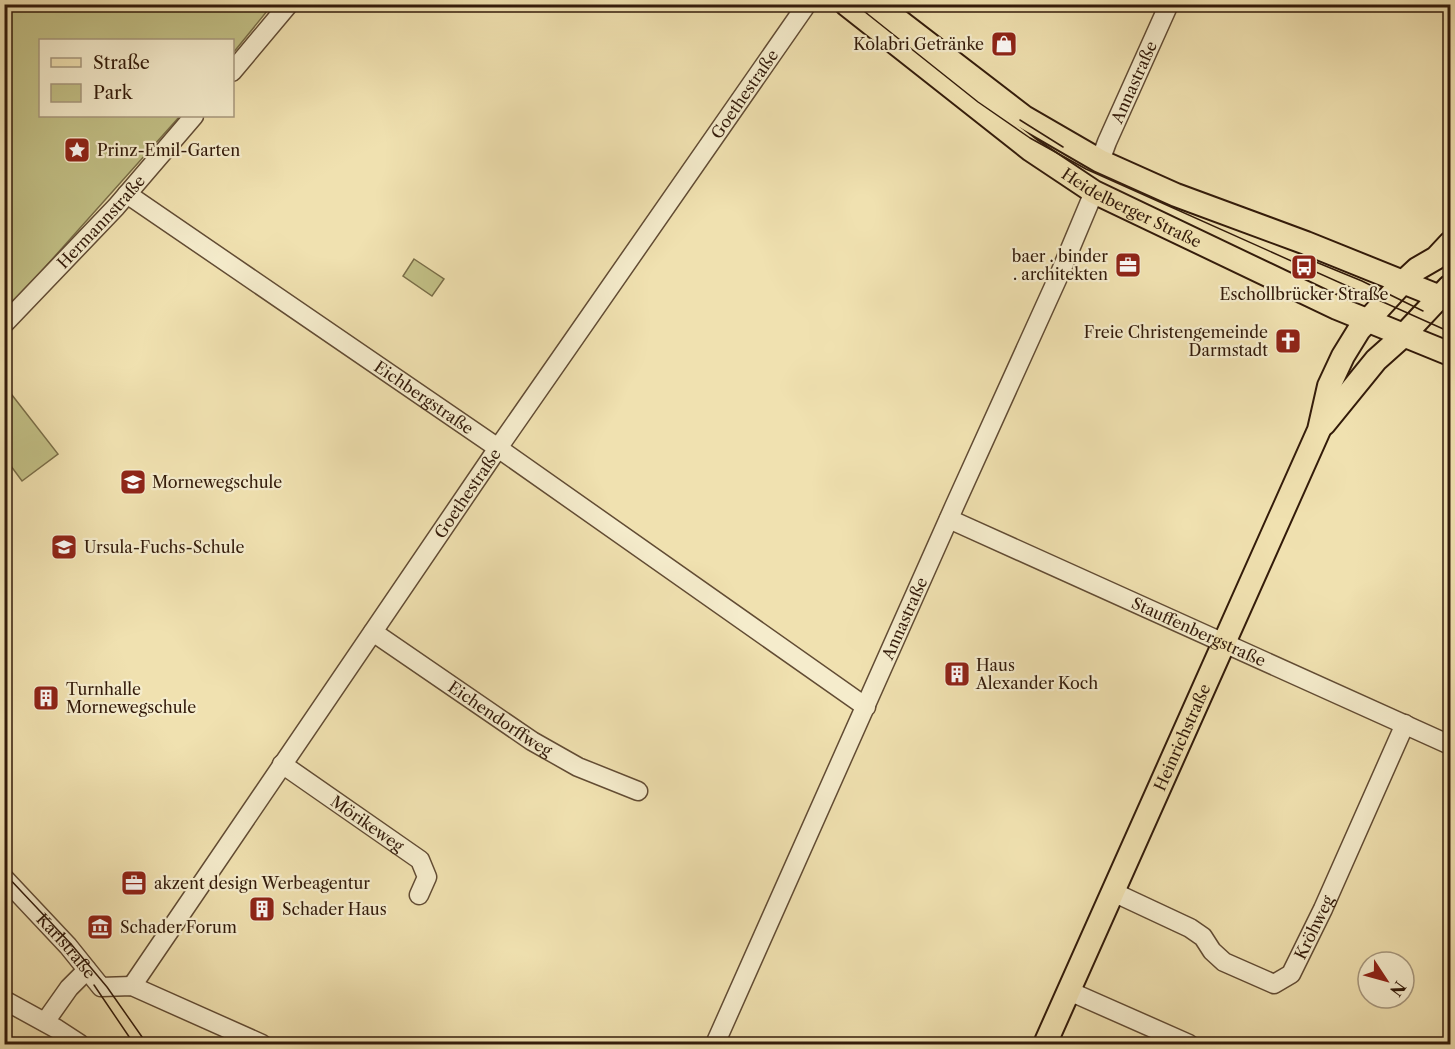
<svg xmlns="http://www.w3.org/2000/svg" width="1455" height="1049" font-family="'Libre Caslon Text',serif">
<rect width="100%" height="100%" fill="#f0e1b0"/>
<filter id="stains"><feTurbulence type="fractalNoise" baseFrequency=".00333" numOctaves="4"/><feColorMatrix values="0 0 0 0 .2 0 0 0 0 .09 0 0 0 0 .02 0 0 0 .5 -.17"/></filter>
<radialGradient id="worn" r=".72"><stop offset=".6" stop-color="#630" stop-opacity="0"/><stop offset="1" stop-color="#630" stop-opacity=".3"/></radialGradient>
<path fill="#c2c086" stroke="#7a6e48" stroke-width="1.5" d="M 5,5 L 272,5 L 233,53 L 232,40 L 40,40 L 40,116 L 180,116 L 5,312 Z
M 414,259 L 444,279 L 432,296 L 403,276 Z
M 5,386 L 58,454 L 22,481 L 5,458 Z"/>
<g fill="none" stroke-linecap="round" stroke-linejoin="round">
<defs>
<g id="minor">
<path d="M 232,72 L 289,4"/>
<path id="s1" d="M 1100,161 L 1107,142 L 1169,4"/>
<path id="s2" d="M 127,194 L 498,448 L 866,707"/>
<path id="s3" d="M 4,324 L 116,207 L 194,116"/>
<path id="s4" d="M 949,519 L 1450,745"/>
<path id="s5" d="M 373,632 L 532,741 L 578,767 L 638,791"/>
<path id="s6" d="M 282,764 L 420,860 L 427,877 L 419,895"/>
<path id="s7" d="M 4,878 L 68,946 L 101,987 L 132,986 L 262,1044"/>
<path id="s8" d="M 1113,892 L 1190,928 L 1203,937 L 1212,951 L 1224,962 L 1274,984 L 1291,974 L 1323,909 L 1405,724"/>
<path id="s9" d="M 132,986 L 498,448 L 807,4"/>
<path d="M 1069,991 L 1189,1044"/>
<path d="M 4,1000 L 57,1029 L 80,1044"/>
<path d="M 45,1022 L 69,988 L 87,970"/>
<path id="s10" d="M 715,1044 L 954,507 L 1060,273 L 1094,192"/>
</g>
<g id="major">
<path id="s11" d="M 846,4 L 1031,150 L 1094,192 L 1337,308 L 1450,354"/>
<path d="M 877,4 L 1024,117 L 1100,161 L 1176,195 L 1306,243 L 1450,301"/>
<path d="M 1324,424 L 1376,360 L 1404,335 L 1449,287"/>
<path id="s12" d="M 1045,1044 L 1319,430 L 1329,386 L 1343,356 L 1359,330 L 1403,282 L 1417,269 L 1436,258 L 1450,243"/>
</g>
</defs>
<use href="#minor" stroke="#624c34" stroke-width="21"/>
<use href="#major" stroke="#331b0a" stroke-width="26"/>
<use href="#minor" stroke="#f5eccc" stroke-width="18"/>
<use href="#major" stroke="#f0e1b0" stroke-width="22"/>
<path stroke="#331b0a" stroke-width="1.5" d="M 855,4 L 978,102 L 1030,138 L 1086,169 L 1450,332
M 1020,120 L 1063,147
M 1311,260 L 1362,281 L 1423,311
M 4,873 L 71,944 L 107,987 L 147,1044
M 94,985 L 134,1044"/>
</g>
<defs>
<symbol id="shop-square" viewBox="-11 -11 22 22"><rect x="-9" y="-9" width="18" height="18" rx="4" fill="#8f2418" stroke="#f5eccc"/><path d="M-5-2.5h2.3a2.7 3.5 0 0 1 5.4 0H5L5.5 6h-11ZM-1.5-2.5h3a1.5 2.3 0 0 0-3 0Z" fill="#fff"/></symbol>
<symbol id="sight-square" viewBox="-11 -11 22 22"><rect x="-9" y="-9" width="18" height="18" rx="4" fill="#8f2418" stroke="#f5eccc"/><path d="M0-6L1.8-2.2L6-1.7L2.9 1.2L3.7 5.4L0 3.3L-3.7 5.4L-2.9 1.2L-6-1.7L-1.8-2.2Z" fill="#fff"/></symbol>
<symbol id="office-square" viewBox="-11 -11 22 22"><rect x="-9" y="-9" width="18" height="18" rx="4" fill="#8f2418" stroke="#f5eccc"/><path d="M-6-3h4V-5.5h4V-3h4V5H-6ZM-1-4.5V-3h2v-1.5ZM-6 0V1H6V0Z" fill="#fff"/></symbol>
<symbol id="bus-square" viewBox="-11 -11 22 22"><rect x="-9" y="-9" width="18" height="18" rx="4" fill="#8f2418" stroke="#f5eccc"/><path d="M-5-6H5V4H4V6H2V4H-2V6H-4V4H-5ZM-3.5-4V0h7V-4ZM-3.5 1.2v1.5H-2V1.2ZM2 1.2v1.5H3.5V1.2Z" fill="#fff"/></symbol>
<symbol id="church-square" viewBox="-11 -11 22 22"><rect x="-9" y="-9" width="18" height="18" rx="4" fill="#8f2418" stroke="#f5eccc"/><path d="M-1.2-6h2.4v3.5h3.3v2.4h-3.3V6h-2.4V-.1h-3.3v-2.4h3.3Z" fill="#fff"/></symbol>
<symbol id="school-square" viewBox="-11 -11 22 22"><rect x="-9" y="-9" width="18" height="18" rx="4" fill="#8f2418" stroke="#f5eccc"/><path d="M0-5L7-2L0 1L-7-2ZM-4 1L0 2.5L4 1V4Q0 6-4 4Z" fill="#fff"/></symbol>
<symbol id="building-square" viewBox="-11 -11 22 22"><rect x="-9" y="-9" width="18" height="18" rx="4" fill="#8f2418" stroke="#f5eccc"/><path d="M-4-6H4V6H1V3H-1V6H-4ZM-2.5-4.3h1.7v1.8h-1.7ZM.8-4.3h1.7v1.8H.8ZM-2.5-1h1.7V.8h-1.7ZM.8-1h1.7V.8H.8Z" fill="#fff"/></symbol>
<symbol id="museum-square" viewBox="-11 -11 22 22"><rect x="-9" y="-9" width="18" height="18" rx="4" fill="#8f2418" stroke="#f5eccc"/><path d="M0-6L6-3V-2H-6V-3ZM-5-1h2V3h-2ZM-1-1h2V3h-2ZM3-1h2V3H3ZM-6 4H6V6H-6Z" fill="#fff"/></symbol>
</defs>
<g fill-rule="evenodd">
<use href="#shop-square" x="989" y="29" width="30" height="30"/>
<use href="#sight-square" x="62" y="135" width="30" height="30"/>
<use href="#office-square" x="1113" y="250" width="30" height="30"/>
<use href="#bus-square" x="1289" y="252" width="30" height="30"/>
<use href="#church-square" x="1273" y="326" width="30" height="30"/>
<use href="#school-square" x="118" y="467" width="30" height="30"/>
<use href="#school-square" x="49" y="532" width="30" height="30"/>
<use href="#building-square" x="942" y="659" width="30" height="30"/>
<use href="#building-square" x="31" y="683" width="30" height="30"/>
<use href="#office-square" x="119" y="868" width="30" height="30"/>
<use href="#building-square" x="247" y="894" width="30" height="30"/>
<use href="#museum-square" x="85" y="912" width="30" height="30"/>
</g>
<g text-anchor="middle" stroke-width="4.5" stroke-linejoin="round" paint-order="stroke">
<g font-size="16" fill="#331b0a" stroke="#f5eccc" text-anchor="start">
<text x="984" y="50" text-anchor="end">Kolabri Getränke</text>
<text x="97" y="156">Prinz-Emil-Garten</text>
<text x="1108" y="262" text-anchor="end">baer . binder<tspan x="1108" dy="18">. architekten</tspan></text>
<text x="1304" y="300" text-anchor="middle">Eschollbrücker Straße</text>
<text x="1268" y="338" text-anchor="end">Freie Christengemeinde<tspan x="1268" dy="18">Darmstadt</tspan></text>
<text x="152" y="488">Mornewegschule</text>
<text x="84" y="553">Ursula-Fuchs-Schule</text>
<text x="976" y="671">Haus<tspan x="976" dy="18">Alexander Koch</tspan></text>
<text x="66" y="695">Turnhalle<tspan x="66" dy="18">Mornewegschule</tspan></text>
<text x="154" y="889">akzent design Werbeagentur</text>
<text x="282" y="915">Schader Haus</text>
<text x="120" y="933">Schader Forum</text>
</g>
<g font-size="16" fill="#331b0a" stroke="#f5eccc">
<text dy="6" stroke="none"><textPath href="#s1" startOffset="86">Annastraße</textPath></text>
<text dy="6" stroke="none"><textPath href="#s9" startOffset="1082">Goethestraße</textPath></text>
<text dy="6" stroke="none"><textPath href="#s11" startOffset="352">Heidelberger Straße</textPath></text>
<text dy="6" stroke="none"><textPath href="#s3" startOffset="141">Hermannstraße</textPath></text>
<text dy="6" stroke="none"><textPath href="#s2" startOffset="360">Eichbergstraße</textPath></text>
<text dy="6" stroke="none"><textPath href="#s9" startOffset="596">Goethestraße</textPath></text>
<text dy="6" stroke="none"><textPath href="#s10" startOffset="466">Annastraße</textPath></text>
<text dy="6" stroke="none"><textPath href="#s4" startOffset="274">Stauffenbergstraße</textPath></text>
<text dy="6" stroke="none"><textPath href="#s5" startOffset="154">Eichendorffweg</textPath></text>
<text dy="6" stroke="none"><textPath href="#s12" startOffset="336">Heinrichstraße</textPath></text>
<text dy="6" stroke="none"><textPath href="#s6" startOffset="104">Mörikeweg</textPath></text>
<text dy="6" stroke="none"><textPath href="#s8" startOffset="260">Kröhweg</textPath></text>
<text dy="6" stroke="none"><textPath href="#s7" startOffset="92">Karlstraße</textPath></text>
</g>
</g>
<rect width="1455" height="1049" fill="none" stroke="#f0e1b0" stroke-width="24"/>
<rect x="6" y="6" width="1443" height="1037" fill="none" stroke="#331b0a" stroke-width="3"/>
<rect x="12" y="12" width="1431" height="1025" fill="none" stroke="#331b0a" stroke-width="1.5"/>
<rect x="39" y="39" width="195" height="78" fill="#f5eccc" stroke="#a7987e" stroke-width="1.5"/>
<rect x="51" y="58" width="30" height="9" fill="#f0e1b0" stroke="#a7987e" stroke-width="1.5"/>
<text x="93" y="69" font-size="18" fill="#331b0a">Straße</text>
<rect x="51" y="84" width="30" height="18" fill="#c2c086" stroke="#a7987e" stroke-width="1.5"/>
<text x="93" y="99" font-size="18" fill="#331b0a">Park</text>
<g transform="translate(1386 980) rotate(126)"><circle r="28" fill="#f5eccc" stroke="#a7987e" stroke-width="1.5"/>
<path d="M0-4.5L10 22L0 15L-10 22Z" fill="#8f2418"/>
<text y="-9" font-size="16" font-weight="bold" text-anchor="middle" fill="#331b0a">N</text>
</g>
<rect width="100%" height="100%" filter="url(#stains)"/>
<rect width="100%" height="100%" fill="url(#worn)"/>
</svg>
